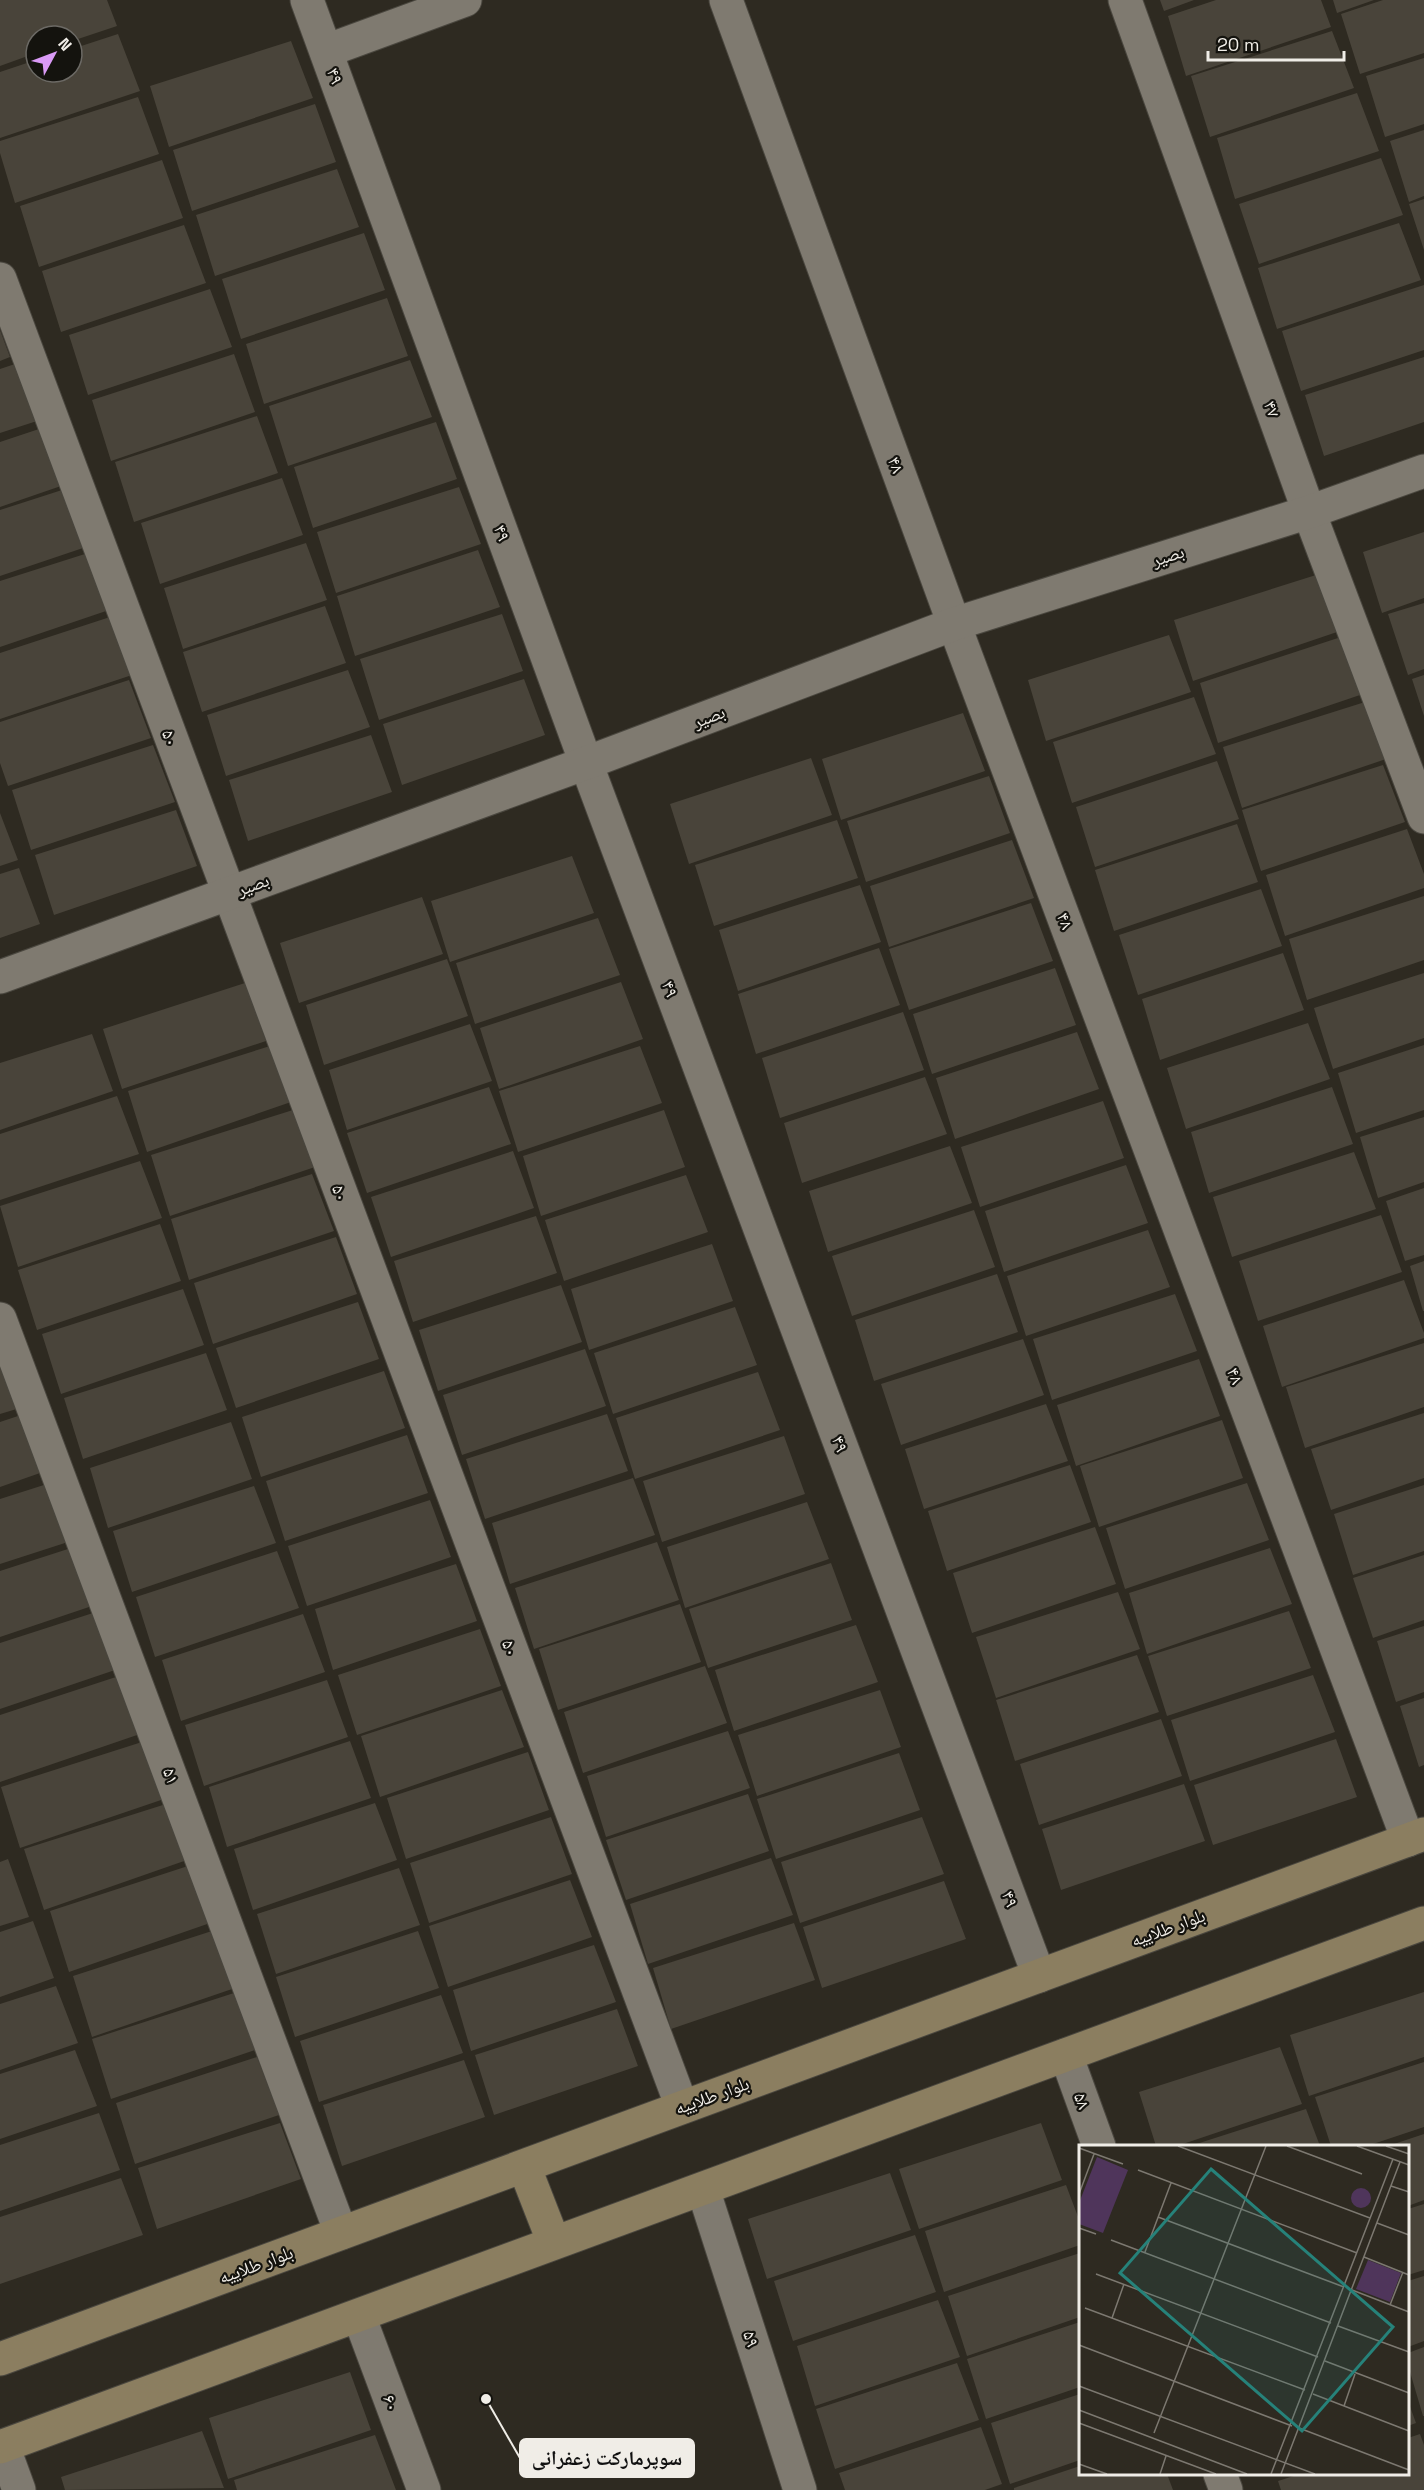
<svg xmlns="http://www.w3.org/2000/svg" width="1424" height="2490" font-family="'Space Grotesk','Noto Naskh Arabic',sans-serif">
<rect width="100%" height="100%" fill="#2e2a21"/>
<path fill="#49443a" d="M 0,0 L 107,0 L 117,26 L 72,41 L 72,36 L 36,36 L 36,53 L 0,66 Z
M 1160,0 L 1194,0 L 1164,11 Z
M 1216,0 L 1321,0 L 1331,27 L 1186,76 L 1168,16 Z
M 1333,0 L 1374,0 L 1337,13 Z
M 1383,0 L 1424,0 L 1424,53 L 1360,74 L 1341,14 Z
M 1332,31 L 1354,88 L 1210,137 L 1191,76 Z
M 118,34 L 140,91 L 0,138 L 0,72 L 36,60 L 36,72 L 72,72 L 72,49 Z
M 291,41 L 313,98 L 169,147 L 150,86 Z
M 1424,58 L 1424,124 L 1385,137 L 1366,76 Z
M 1357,93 L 1379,151 L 1235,199 L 1217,138 Z
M 138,97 L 159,154 L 15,203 L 0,153 L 0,141 Z
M 315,104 L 336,162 L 192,211 L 173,150 Z
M 1424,130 L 1424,196 L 1409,202 L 1390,141 Z
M 1381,158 L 1403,215 L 1259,264 L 1239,204 Z
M 162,160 L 183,218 L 39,267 L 20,206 Z
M 337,169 L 359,227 L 215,276 L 196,215 Z
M 1424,199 L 1424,250 L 1409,204 Z
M 1399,223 L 1421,280 L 1277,329 L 1258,268 Z
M 184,225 L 206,283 L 61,332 L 42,271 Z
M 364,233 L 385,290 L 241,339 L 222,279 Z
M 1424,285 L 1424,350 L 1301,391 L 1282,331 Z
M 210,289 L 232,347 L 88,395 L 69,335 Z
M 387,298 L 408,356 L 264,404 L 246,344 Z
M 0,330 L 10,357 L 0,361 Z
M 234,354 L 255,412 L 111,461 L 92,400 Z
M 1424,357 L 1424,422 L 1324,456 L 1305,395 Z
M 410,360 L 432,417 L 288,466 L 269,406 Z
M 15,364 L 37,421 L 0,433 L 0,369 Z
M 257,416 L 278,473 L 134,522 L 115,462 Z
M 436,422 L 457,479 L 313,528 L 294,467 Z
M 39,429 L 61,486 L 0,507 L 0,442 Z
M 282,478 L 303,535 L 160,584 L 141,523 Z
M 459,487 L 481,544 L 336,593 L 317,532 Z
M 62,490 L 83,548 L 0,576 L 0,510 Z
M 1424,532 L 1424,598 L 1382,613 L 1363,552 Z
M 306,543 L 327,600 L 183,649 L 164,588 Z
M 478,550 L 500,607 L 355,656 L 337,596 Z
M 88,553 L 109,610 L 0,647 L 0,581 Z
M 1316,575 L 1337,632 L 1193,681 L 1174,620 Z
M 1424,603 L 1424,669 L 1408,675 L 1388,614 Z
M 325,606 L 346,663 L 202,712 L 183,652 Z
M 502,614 L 523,671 L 379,720 L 360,659 Z
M 110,617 L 132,675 L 0,719 L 0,653 Z
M 1169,635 L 1191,692 L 1046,741 L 1028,680 Z
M 1341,637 L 1363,694 L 1218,743 L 1200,683 Z
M 348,670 L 370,727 L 226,776 L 207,715 Z
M 1424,675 L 1424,716 L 1412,679 Z
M 524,679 L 545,735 L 402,785 L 383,724 Z
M 129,680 L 151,738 L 8,786 L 0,763 L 0,722 Z
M 1194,697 L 1216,754 L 1072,803 L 1053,742 Z
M 1365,702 L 1386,759 L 1242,808 L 1223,747 Z
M 963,713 L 985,771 L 841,820 L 822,759 Z
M 371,735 L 392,792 L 248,841 L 229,780 Z
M 153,745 L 175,802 L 31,850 L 12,790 Z
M 811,758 L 832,815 L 689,864 L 670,804 Z
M 1217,761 L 1239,819 L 1095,867 L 1076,807 Z
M 1383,765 L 1405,822 L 1261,871 L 1242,810 Z
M 989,776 L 1010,833 L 866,882 L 847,821 Z
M 176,810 L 197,866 L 54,915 L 35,855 Z
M 0,813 L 18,860 L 0,866 Z
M 837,820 L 858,878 L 714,926 L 695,865 Z
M 1237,824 L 1258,882 L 1114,931 L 1095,870 Z
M 1407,829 L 1424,874 L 1424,888 L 1285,936 L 1266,875 Z
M 1012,840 L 1034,898 L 889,947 L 870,886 Z
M 572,856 L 594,913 L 450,962 L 431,901 Z
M 19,868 L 40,924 L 0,938 L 0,874 Z
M 860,885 L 881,942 L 738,991 L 719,930 Z
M 1261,889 L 1282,946 L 1138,995 L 1119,935 Z
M 1424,896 L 1424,960 L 1307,1000 L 1289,939 Z
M 422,897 L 443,954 L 299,1003 L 280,943 Z
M 1031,903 L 1053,961 L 909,1010 L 889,949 Z
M 598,918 L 620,975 L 475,1024 L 456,963 Z
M 879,948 L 900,1005 L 756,1054 L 738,994 Z
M 1283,953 L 1304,1010 L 1160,1060 L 1142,999 Z
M 447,959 L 468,1016 L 324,1065 L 306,1005 Z
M 1055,968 L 1076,1025 L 932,1074 L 913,1014 Z
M 1424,973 L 1424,1038 L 1333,1069 L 1314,1008 Z
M 621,982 L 643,1039 L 499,1089 L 480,1028 Z
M 245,983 L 266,1041 L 122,1089 L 103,1029 Z
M 903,1012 L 924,1070 L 780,1118 L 762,1058 Z
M 1308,1023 L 1330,1079 L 1186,1129 L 1167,1068 Z
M 470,1024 L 492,1081 L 347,1130 L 329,1070 Z
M 1077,1032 L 1099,1089 L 955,1139 L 936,1078 Z
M 92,1034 L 113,1091 L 0,1130 L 0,1063 Z
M 1424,1045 L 1424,1110 L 1356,1133 L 1338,1073 Z
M 270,1046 L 291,1102 L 147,1152 L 128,1091 Z
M 640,1046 L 662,1103 L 518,1152 L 499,1091 Z
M 925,1077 L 947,1134 L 802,1183 L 784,1123 Z
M 489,1087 L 511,1144 L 367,1193 L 347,1133 Z
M 1332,1087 L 1353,1144 L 1209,1193 L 1191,1132 Z
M 117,1096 L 139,1154 L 0,1200 L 0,1134 Z
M 1103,1101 L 1124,1158 L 980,1207 L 961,1147 Z
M 293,1110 L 315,1167 L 170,1216 L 151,1155 Z
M 664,1110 L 685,1167 L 541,1216 L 523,1156 Z
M 1424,1117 L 1424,1182 L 1378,1198 L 1360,1137 Z
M 950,1146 L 972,1203 L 828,1252 L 809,1191 Z
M 513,1151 L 534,1208 L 391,1257 L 371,1197 Z
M 1354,1152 L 1376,1209 L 1232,1257 L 1213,1197 Z
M 140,1161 L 162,1218 L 18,1267 L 0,1206 Z
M 1126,1165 L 1148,1223 L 1004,1272 L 985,1211 Z
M 312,1174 L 334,1231 L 189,1280 L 171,1219 Z
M 686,1175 L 708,1232 L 564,1281 L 545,1220 Z
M 1424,1188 L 1424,1255 L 1405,1261 L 1386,1201 Z
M 974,1210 L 995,1267 L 852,1316 L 832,1256 Z
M 1381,1215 L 1402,1272 L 1258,1321 L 1239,1261 Z
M 536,1216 L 557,1273 L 413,1322 L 394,1261 Z
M 160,1224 L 181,1281 L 37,1330 L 18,1270 Z
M 1148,1230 L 1170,1287 L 1026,1336 L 1007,1276 Z
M 336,1237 L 357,1294 L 213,1344 L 194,1283 Z
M 712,1244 L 733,1301 L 589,1350 L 571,1289 Z
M 1424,1261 L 1424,1311 L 1423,1311 L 1410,1266 Z
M 997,1274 L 1018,1332 L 874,1381 L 855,1320 Z
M 1404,1280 L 1424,1333 L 1424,1338 L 1282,1387 L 1263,1326 Z
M 561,1285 L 582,1342 L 438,1391 L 419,1330 Z
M 183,1289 L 204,1345 L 61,1394 L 42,1334 Z
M 1175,1294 L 1197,1351 L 1052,1400 L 1033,1339 Z
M 358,1302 L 379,1359 L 236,1408 L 216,1348 Z
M 735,1307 L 757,1365 L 613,1414 L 594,1353 Z
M 1023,1339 L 1044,1395 L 901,1445 L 881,1384 Z
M 1424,1343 L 1424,1407 L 1305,1448 L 1286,1387 Z
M 585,1349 L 606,1406 L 462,1455 L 443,1395 Z
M 206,1353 L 227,1410 L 83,1459 L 64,1398 Z
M 0,1354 L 20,1408 L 0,1414 Z
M 1199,1359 L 1220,1416 L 1076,1466 L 1057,1405 Z
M 384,1371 L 405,1428 L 261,1477 L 242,1417 Z
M 758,1372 L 780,1430 L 635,1479 L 616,1418 Z
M 1046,1404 L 1068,1461 L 924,1509 L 905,1449 Z
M 1424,1413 L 1424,1478 L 1331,1510 L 1311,1449 Z
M 607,1414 L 628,1471 L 485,1519 L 466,1459 Z
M 21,1415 L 43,1472 L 0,1487 L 0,1422 Z
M 1222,1420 L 1243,1478 L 1099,1527 L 1080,1466 Z
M 231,1422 L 252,1479 L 108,1528 L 90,1468 Z
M 407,1435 L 428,1493 L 285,1541 L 266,1481 Z
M 784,1436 L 805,1494 L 662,1542 L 643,1481 Z
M 1070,1465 L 1091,1522 L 947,1571 L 928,1511 Z
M 633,1478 L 655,1535 L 510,1584 L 492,1523 Z
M 1247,1483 L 1269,1540 L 1125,1589 L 1106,1528 Z
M 47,1484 L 68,1542 L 0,1564 L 0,1499 Z
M 1424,1485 L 1424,1551 L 1353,1575 L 1334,1514 Z
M 254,1486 L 276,1543 L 132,1592 L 113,1531 Z
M 430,1500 L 451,1557 L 307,1606 L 288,1546 Z
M 807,1502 L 829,1559 L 685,1608 L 667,1547 Z
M 1095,1527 L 1116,1584 L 972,1633 L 953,1573 Z
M 657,1542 L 679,1600 L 534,1649 L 515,1588 Z
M 71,1548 L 92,1606 L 0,1637 L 0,1571 Z
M 1270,1548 L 1292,1604 L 1147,1654 L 1129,1593 Z
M 277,1551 L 299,1608 L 155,1657 L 136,1597 Z
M 1424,1555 L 1424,1620 L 1373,1638 L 1353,1578 Z
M 831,1563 L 852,1620 L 708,1668 L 689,1609 Z
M 456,1564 L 477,1621 L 333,1670 L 315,1609 Z
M 1118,1592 L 1140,1649 L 996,1698 L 976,1637 Z
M 680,1604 L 701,1662 L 558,1710 L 539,1649 Z
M 1289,1611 L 1311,1668 L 1167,1716 L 1148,1656 Z
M 93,1613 L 115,1670 L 0,1709 L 0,1643 Z
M 303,1614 L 325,1672 L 181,1721 L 162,1660 Z
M 856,1625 L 878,1682 L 734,1731 L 715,1670 Z
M 1424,1626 L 1424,1692 L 1396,1702 L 1377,1641 Z
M 480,1629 L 501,1686 L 357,1735 L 338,1675 Z
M 1137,1655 L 1159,1712 L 1015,1761 L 996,1700 Z
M 705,1666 L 727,1723 L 583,1773 L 564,1712 Z
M 1313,1675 L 1335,1732 L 1190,1781 L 1171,1720 Z
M 119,1676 L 140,1734 L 0,1782 L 0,1715 Z
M 327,1680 L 348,1737 L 204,1786 L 185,1725 Z
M 502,1690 L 524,1747 L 380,1797 L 361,1736 Z
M 880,1690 L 901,1747 L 757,1796 L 738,1735 Z
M 1424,1698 L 1424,1765 L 1419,1767 L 1400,1706 Z
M 1161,1719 L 1182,1776 L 1039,1825 L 1020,1764 Z
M 728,1731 L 750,1788 L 606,1837 L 587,1776 Z
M 1336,1739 L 1357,1797 L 1213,1845 L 1194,1785 Z
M 350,1741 L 371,1798 L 227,1847 L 209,1787 Z
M 142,1742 L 164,1799 L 20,1848 L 1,1787 Z
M 528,1752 L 549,1810 L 406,1859 L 387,1798 Z
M 899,1753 L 920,1810 L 776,1859 L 757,1799 Z
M 1184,1784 L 1205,1841 L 1061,1890 L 1042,1829 Z
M 748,1794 L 769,1851 L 626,1900 L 606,1840 Z
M 375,1803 L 397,1860 L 253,1910 L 234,1849 Z
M 166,1804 L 187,1860 L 44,1910 L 24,1849 Z
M 551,1817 L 572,1874 L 429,1923 L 410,1863 Z
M 922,1817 L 944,1874 L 800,1923 L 781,1862 Z
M 771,1858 L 793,1915 L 648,1964 L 630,1904 Z
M 8,1859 L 29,1917 L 0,1926 L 0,1862 Z
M 191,1865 L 213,1922 L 69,1972 L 50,1911 Z
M 399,1868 L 420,1925 L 276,1974 L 257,1914 Z
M 570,1880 L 592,1937 L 448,1987 L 429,1926 Z
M 944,1881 L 966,1939 L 822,1988 L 803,1927 Z
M 33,1921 L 54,1978 L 0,1997 L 0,1932 Z
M 794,1923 L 815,1980 L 671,2029 L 653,1968 Z
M 215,1930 L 235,1988 L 92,2037 L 73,1976 Z
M 418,1931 L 439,1988 L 295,2037 L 276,1977 Z
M 594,1945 L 616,2002 L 471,2051 L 453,1990 Z
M 56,1986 L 78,2043 L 0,2070 L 0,2004 Z
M 1424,1992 L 1424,2057 L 1309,2096 L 1290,2035 Z
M 234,1993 L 255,2050 L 111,2099 L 92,2039 Z
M 441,1995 L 463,2053 L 319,2102 L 300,2041 Z
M 617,2009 L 638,2066 L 494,2115 L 475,2055 Z
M 1280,2047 L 1302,2104 L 1177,2146 L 1156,2146 L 1139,2092 Z
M 75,2050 L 97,2106 L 0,2139 L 0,2074 Z
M 257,2057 L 279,2115 L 135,2164 L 116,2103 Z
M 464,2060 L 485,2117 L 342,2166 L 323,2105 Z
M 1424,2062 L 1424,2127 L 1367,2146 L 1331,2146 L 1315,2097 Z
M 1306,2109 L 1320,2146 L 1190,2146 Z
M 99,2113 L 120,2170 L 0,2211 L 0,2145 Z
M 280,2123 L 301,2179 L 157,2229 L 138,2168 Z
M 1041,2123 L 1062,2180 L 919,2229 L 899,2169 Z
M 1424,2134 L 1424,2200 L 1408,2206 L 1408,2146 L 1388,2146 Z
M 890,2173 L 911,2230 L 767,2279 L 748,2219 Z
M 121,2178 L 143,2235 L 0,2284 L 0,2217 Z
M 1066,2185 L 1080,2222 L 1080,2245 L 944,2292 L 925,2231 Z
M 1424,2204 L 1424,2270 L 1408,2275 L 1408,2209 Z
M 915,2235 L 936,2292 L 793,2341 L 774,2281 Z
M 1080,2253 L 1080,2317 L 967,2356 L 948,2296 Z
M 1424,2276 L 1424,2341 L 1408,2347 L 1408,2281 Z
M 938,2300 L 960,2357 L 815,2406 L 797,2346 Z
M 1080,2322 L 1080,2387 L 986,2419 L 967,2359 Z
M 1424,2347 L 1424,2416 L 1423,2416 L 1408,2365 L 1408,2353 Z
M 957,2363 L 979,2420 L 835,2469 L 816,2409 Z
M 350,2372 L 371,2430 L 228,2479 L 209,2418 Z
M 1080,2394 L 1080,2460 L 1010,2484 L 991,2423 Z
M 1408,2401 L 1416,2423 L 1408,2426 Z
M 981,2427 L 1002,2484 L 985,2490 L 845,2490 L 839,2473 Z
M 202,2431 L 224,2488 L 65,2490 L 61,2477 Z
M 1420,2434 L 1424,2445 L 1424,2490 L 1281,2490 L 1278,2481 L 1300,2474 L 1408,2474 L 1408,2438 Z
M 375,2435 L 396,2490 L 237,2490 L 234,2480 Z
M 1080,2466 L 1080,2474 L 1167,2474 L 1173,2490 L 1014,2490 L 1014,2488 Z"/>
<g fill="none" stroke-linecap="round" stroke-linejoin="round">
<defs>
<path id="minor" d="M 307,0 L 586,763 L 1039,1976
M 726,0 L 954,624 L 1408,1840
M 1125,0 L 1309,512 L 1424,817
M 326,51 L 465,0
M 0,279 L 682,2107
M 0,1319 L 341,2233
M 1066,2055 L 1099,2146
M 703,2189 L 800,2490
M 359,2316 L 424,2490
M 3,2446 L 19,2490
M 1220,2474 L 1226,2490"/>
<path id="tertiary" d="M 0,977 L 586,763 L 954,624 L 1309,512 L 1424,471"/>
<path id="secondary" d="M 524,2166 L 554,2243
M 0,2359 L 1424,1834
M 0,2447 L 1424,1923"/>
</defs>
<use href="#minor" stroke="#4a473f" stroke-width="35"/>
<use href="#tertiary" stroke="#4a473f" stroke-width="35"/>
<use href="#secondary" stroke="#4a473f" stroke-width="35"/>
<use href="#minor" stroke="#7f7a70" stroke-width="33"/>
<use href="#tertiary" stroke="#7f7a70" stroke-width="33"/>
<use href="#secondary" stroke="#8b7e60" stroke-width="33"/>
</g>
<g text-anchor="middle" stroke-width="4.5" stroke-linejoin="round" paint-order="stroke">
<g font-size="18" fill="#f0ede7" stroke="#14130e">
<text transform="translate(335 76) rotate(70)" y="6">۴۹</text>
<text transform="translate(1272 409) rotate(70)" y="6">۴۷</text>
<text transform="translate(896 465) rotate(70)" y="6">۴۸</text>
<text transform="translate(502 533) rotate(70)" y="6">۴۹</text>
<text transform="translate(1168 556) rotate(-18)" y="6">بصیر</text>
<text transform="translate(709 717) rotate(-21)" y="6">بصیر</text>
<text transform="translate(170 738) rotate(70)" y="6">۵۰</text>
<text transform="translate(253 885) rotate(-20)" y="6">بصیر</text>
<text transform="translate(1065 921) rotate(69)" y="6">۴۸</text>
<text transform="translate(670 989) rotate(70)" y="6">۴۹</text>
<text transform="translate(340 1193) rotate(70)" y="6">۵۰</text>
<text transform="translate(1235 1376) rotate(69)" y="6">۴۸</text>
<text transform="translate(840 1444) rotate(70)" y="6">۴۹</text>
<text transform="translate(510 1648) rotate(70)" y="6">۵۰</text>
<text transform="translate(171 1776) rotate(70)" y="6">۵۱</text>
<text transform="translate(1010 1899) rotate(70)" y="6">۴۹</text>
<text transform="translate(1168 1928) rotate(-20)" y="6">بلوار طلاییه</text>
<text transform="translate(712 2096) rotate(-20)" y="6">بلوار طلاییه</text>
<text transform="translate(1082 2101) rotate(70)" y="6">۵۸</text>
<text transform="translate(256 2265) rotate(-20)" y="6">بلوار طلاییه</text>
<text transform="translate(751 2339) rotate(72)" y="6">۵۹</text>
<text transform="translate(391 2403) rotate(70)" y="6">۶۰</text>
</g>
</g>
<g transform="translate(1079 2145)">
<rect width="330" height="330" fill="#2e2a21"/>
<path d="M 18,12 L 49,25 L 24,88 L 0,79 L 0,58 ZM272 53a10 10 0 1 1 20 0a10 10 0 1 1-20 0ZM 289,115 L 322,128 L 311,157 L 277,144 Z" fill="#4f355b"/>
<path fill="none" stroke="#7c7870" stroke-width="1.5" d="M 99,1 L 291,73M 208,1 L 283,29M 278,1 L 330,20M 307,1 L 330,9M 0,3 L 44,19M 59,25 L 278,108M 312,41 L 330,47M 0,49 L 15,9M 79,72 L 265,142M 298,78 L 330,90M 0,83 L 17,89M 32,95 L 252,178M 66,107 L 92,38M 285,112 L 330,130M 17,129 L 239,212M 273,145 L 330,167M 311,160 L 324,127M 6,163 L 226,245M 33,173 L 45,139M 259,181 L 330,207M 0,200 L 213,281M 246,216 L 330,248M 0,241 L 236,329M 234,249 L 330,286M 265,261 L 276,229M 0,265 L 168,329M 0,278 L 137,329M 220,283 L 330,325M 75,288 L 187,1M 0,319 L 28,329M 81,329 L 87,311M 192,329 L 314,14M 202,329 L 321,17"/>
<path fill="#26827a" fill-opacity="0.15" stroke="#26827a" stroke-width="3" d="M 132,24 L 314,182 L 223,286 L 41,128 Z"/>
<rect width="330" height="330" fill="none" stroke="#f0ede7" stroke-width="3"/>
</g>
<path fill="none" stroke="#f0ede7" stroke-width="2" d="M486 2399L520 2458"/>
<circle fill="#f0ede7" stroke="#14130e" stroke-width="2" cx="486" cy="2399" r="6"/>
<rect fill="#f0ede7" stroke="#f0ede7" stroke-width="2" x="520" y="2439" width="174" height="38" rx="6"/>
<g font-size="20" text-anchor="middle" font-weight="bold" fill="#111">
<text x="607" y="2465">سوپرمارکت زعفرانی</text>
</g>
<g transform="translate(54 54) rotate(49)"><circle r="28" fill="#14130e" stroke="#6c6a65" stroke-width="1.5"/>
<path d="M0-4.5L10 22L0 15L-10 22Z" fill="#da9af6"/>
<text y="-9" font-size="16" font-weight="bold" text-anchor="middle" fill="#f0ede7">N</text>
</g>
<path d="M1208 51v9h136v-9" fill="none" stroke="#f0ede7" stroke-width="3"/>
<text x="1217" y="51" font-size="18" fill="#f0ede7" stroke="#14130e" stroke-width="4.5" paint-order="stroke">20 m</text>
</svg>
